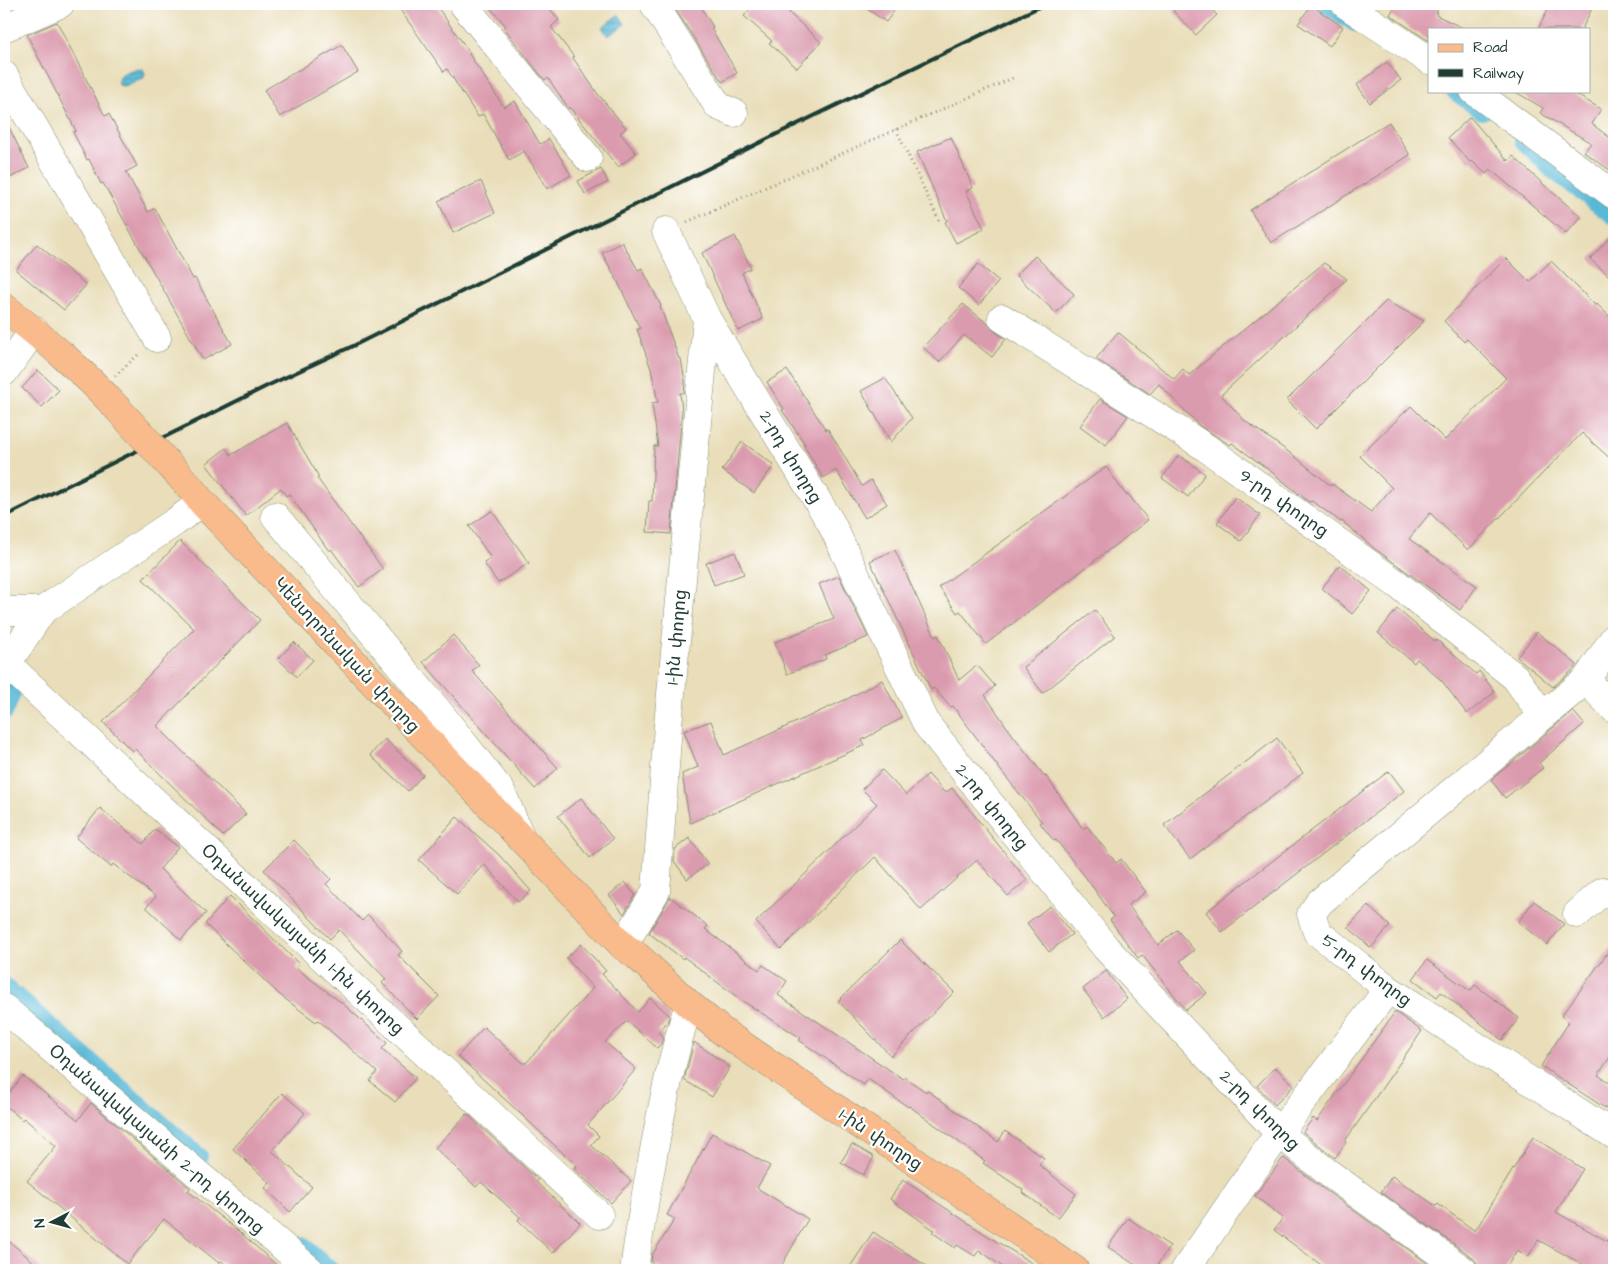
<svg xmlns="http://www.w3.org/2000/svg" width="1618" height="1274" font-family="'Architects Daughter','Noto Sans Armenian',sans-serif">
<defs>
<pattern id="water-rules" width="6" height="5" patternUnits="userSpaceOnUse" patternTransform="scale(1.25)"><rect width="6" height="5" fill="#59b9d7"/><path d="M0 2.5h6" fill="none" stroke="#4998af"/></pattern>
</defs>
<rect width="100%" height="100%" fill="#fff"/>
<filter id="ink" filterUnits="userSpaceOnUse"><feTurbulence type="fractalNoise" baseFrequency=".02" numOctaves="2"/><feDisplacementMap in="SourceGraphic" scale="10" xChannelSelector="R" yChannelSelector="G"/><feConvolveMatrix kernelMatrix="1 2 1 2 8 2 1 2 1" color-interpolation-filters="sRGB"/></filter>
<filter id="wash" filterUnits="userSpaceOnUse"><feTurbulence type="fractalNoise" baseFrequency=".0096" numOctaves="4" result="noise"/><feDisplacementMap in="SourceGraphic" scale="20" xChannelSelector="R" yChannelSelector="G"/><feGaussianBlur stdDeviation="1.12" result="paint"/><feColorMatrix in="noise" values="0 0 0 0 0 0 0 0 0 0 0 0 0 0 0 0 0 1.4 0 .05"/><feComposite in="paint" operator="in"/></filter>
<g filter="url(#wash)">
<rect width="100%" height="100%" fill="#e9deb9"/>
<path fill="url(#water-rules)" stroke="#3c7b86" d="M 619,15 L 625,24 L 608,36 L 602,27 Z
M 137,68 L 143,69 L 145,74 L 143,79 L 124,86 L 118,85 C 116,73 128,72 137,68 Z"/>
<g fill="none" stroke-linecap="round" stroke-linejoin="round">
<path stroke="#59b9d7" stroke-width="20" d="M 1328,4 L 1355,22
M 1456,91 L 1483,110
M 1524,140 L 1552,168 L 1614,215
M 4,711 L 11,693
M 4,987 L 198,1157
M 302,1246 L 329,1270"/>
</g>
<g id="blocks">
<path fill="#db9bae" d="M 396,4 L 435,4 L 470,53 L 469,54 L 504,107 L 515,101 L 540,144 L 549,139 L 571,175 L 547,189 L 524,151 L 509,160 L 483,114 L 478,117 L 447,69 L 444,72 Z
M 487,4 L 546,4 L 559,20 L 551,27 L 574,57 L 573,58 L 598,94 L 626,128 L 620,133 L 636,153 L 618,167 L 570,108 L 569,109 L 548,78 L 545,80 L 539,73 L 504,28 L 506,26 Z
M 672,4 L 699,4 L 713,27 L 711,28 L 737,73 L 722,82 Z
M 755,4 L 797,4 L 789,13 L 821,42 L 797,68 L 769,43 L 772,41 L 744,16 Z
M 860,4 L 899,4 L 886,22 Z
M 1181,4 L 1206,4 L 1217,15 L 1196,35 L 1173,11 Z
M 1396,4 L 1439,4 L 1436,15 L 1465,29 L 1429,29 L 1429,41 L 1390,15 Z
M 1551,4 L 1594,4 L 1582,29 L 1538,29 Z
M 1311,5 L 1343,27 L 1330,46 L 1298,24 Z
M 57,22 L 105,116 L 109,114 L 137,166 L 126,172 L 148,212 L 155,208 L 193,279 L 195,278 L 232,344 L 203,360 L 103,183 L 101,184 L 89,159 L 87,160 L 73,132 L 76,131 L 27,35 Z
M 342,45 L 358,72 L 280,117 L 264,90 Z
M 1387,62 L 1401,80 L 1370,103 L 1357,85 Z
M 1514,91 L 1570,91 L 1601,109 L 1592,124 L 1614,141 L 1614,173 L 1584,152 L 1591,143 L 1540,113 L 1543,108 Z
M 4,117 L 29,168 L 4,181 Z
M 1470,117 L 1508,161 L 1513,156 L 1544,185 L 1581,217 L 1566,234 L 1490,169 L 1486,174 L 1472,161 L 1470,162 L 1448,138 Z
M 1389,122 L 1410,155 L 1271,243 L 1250,210 Z
M 951,137 L 973,188 L 966,191 L 984,229 L 956,243 L 945,222 L 947,221 L 917,152 Z
M 601,169 L 608,182 L 585,194 L 578,181 Z
M 481,181 L 495,213 L 453,233 L 438,201 Z
M 1614,233 L 1614,280 L 1590,259 Z
M 735,236 L 751,268 L 742,273 L 763,319 L 738,331 L 702,253 Z
M 622,242 L 638,270 L 642,268 L 661,306 L 660,306 L 679,359 L 681,359 L 685,381 L 684,393 L 680,393 L 682,411 L 671,534 L 647,532 L 649,501 L 652,501 L 654,446 L 658,446 L 652,403 L 658,402 L 651,369 L 637,329 L 640,329 L 617,280 L 602,253 Z
M 37,244 L 86,285 L 64,310 L 16,270 Z
M 1035,256 L 1074,294 L 1056,313 L 1016,275 Z
M 1506,258 L 1530,282 L 1551,261 L 1596,306 L 1597,304 L 1614,321 L 1614,462 L 1582,433 L 1468,550 L 1430,513 L 1409,539 L 1477,586 L 1460,610 L 1375,549 L 1342,521 L 1341,522 L 1312,501 L 1309,502 L 1273,473 L 1232,443 L 1230,445 L 1200,426 L 1159,384 L 1150,394 L 1096,359 L 1118,332 L 1174,379 L 1183,369 L 1189,375 L 1324,263 L 1347,279 L 1221,395 L 1245,421 L 1293,455 L 1331,486 L 1332,484 L 1371,512 L 1392,488 L 1360,456 L 1411,406 L 1445,440 L 1506,378 L 1467,339 L 1464,342 L 1444,321 Z
M 978,264 L 999,281 L 979,305 L 958,288 Z
M 1386,301 L 1424,321 L 1316,429 L 1287,400 Z
M 963,304 L 988,324 L 994,331 L 1006,339 L 992,357 L 964,335 L 939,362 L 923,347 Z
M 38,370 L 59,390 L 42,407 L 22,388 Z
M 787,370 L 826,430 L 828,429 L 862,486 L 871,480 L 887,504 L 865,518 L 836,470 L 823,478 L 803,444 L 805,444 L 782,410 L 784,409 L 767,382 Z
M 885,378 L 912,418 L 891,442 L 861,391 Z
M 1100,399 L 1128,416 L 1106,445 L 1080,426 Z
M 287,423 L 319,477 L 317,478 L 383,569 L 359,587 L 331,549 L 329,551 L 289,494 L 286,496 L 281,488 L 246,516 L 206,464 L 226,448 L 231,455 Z
M 742,442 L 774,465 L 754,493 L 722,470 Z
M 1179,455 L 1205,474 L 1188,497 L 1162,478 Z
M 1106,467 L 1126,495 L 1128,494 L 1148,520 L 986,644 L 960,611 L 957,613 L 939,587 Z
M 1235,497 L 1260,515 L 1241,541 L 1217,523 Z
M 492,511 L 529,563 L 498,583 L 484,563 L 491,558 L 469,526 Z
M 180,541 L 260,620 L 157,726 L 246,814 L 223,836 L 135,749 L 132,751 L 103,722 L 194,629 L 143,579 Z
M 895,550 L 935,637 L 938,635 L 959,680 L 977,665 L 995,686 L 985,695 L 1009,730 L 1045,777 L 1046,776 L 1083,829 L 1087,826 L 1116,863 L 1121,859 L 1146,892 L 1128,905 L 1158,945 L 1177,930 L 1194,950 L 1180,961 L 1207,993 L 1186,1010 L 1142,955 L 1138,958 L 1110,920 L 1114,917 L 1084,875 L 1056,840 L 1054,841 L 1040,823 L 1042,822 L 1002,772 L 953,706 L 950,707 L 934,688 L 931,690 L 870,561 Z
M 735,552 L 744,574 L 714,585 L 706,563 Z
M 1340,565 L 1371,591 L 1352,614 L 1322,588 Z
M 839,576 L 868,637 L 825,655 L 826,659 L 787,674 L 775,642 L 834,619 L 819,584 Z
M 1397,609 L 1436,642 L 1437,640 L 1476,674 L 1479,671 L 1495,692 L 1467,714 L 1442,681 L 1417,659 L 1414,663 L 1378,633 Z
M 1095,610 L 1115,636 L 1043,693 L 1023,667 Z
M 1537,632 L 1577,665 L 1574,669 L 1553,687 L 1517,657 Z
M 453,635 L 479,665 L 472,671 L 558,768 L 535,789 L 423,662 Z
M 294,642 L 313,660 L 297,677 L 278,659 Z
M 882,680 L 902,718 L 862,740 L 865,745 L 690,823 L 682,774 L 698,767 L 684,731 L 711,721 L 724,755 L 847,699 Z
M 1573,711 L 1584,724 L 1539,763 L 1543,768 L 1505,798 L 1491,780 Z
M 1277,738 L 1303,773 L 1190,859 L 1164,825 Z
M 385,739 L 423,775 L 408,791 L 370,755 Z
M 882,770 L 906,795 L 928,774 L 945,793 L 952,788 L 1027,880 L 1008,896 L 977,860 L 921,910 L 875,857 L 781,949 L 756,922 L 877,804 L 862,789 Z
M 1389,771 L 1404,791 L 1222,932 L 1206,912 Z
M 581,798 L 613,839 L 590,858 L 558,816 Z
M 100,808 L 143,844 L 155,829 L 178,847 L 160,869 L 206,913 L 181,940 L 146,907 L 156,897 L 113,864 L 111,867 L 76,838 Z
M 457,817 L 500,856 L 531,891 L 518,902 L 484,864 L 457,894 L 419,860 Z
M 689,838 L 708,864 L 687,879 L 674,861 L 675,849 Z
M 294,840 L 331,879 L 326,884 L 362,921 L 368,915 L 402,951 L 398,955 L 439,996 L 417,1019 L 382,983 L 386,979 L 339,930 L 330,939 L 264,870 Z
M 625,882 L 635,895 L 624,914 L 609,895 Z
M 230,896 L 299,964 L 296,968 L 342,1003 L 387,1043 L 382,1049 L 416,1078 L 395,1102 L 370,1081 L 377,1072 L 318,1020 L 316,1022 L 280,995 L 205,924 Z
M 670,897 L 708,926 L 705,929 L 759,970 L 763,965 L 787,981 L 778,995 L 903,1079 L 905,1077 L 926,1092 L 927,1090 L 998,1142 L 1005,1131 L 1044,1158 L 1039,1165 L 1076,1194 L 1058,1218 L 1022,1192 L 1023,1190 L 983,1163 L 985,1161 L 909,1106 L 908,1107 L 868,1079 L 864,1085 L 799,1040 L 801,1038 L 741,1000 L 684,957 L 683,959 L 649,933 Z
M 1534,901 L 1564,924 L 1547,945 L 1518,922 Z
M 1050,906 L 1072,934 L 1049,952 L 1027,923 Z
M 1368,906 L 1390,926 L 1371,948 L 1348,927 Z
M 900,940 L 954,992 L 891,1056 L 838,1001 Z
M 581,944 L 606,971 L 602,974 L 638,1012 L 650,998 L 669,1015 L 668,1021 L 658,1032 L 663,1037 L 661,1044 L 657,1048 L 627,1021 L 605,1042 L 636,1069 L 588,1125 L 599,1136 L 591,1145 L 631,1181 L 611,1203 L 574,1169 L 577,1166 L 458,1056 L 484,1027 L 523,1063 L 526,1063 L 593,988 L 566,958 Z
M 1614,944 L 1614,1051 L 1598,1075 L 1614,1086 L 1614,1114 L 1541,1066 L 1569,1022 L 1561,1016 Z
M 1427,960 L 1470,991 L 1475,985 L 1519,1018 L 1502,1040 L 1441,992 L 1437,997 L 1413,979 Z
M 1106,971 L 1127,999 L 1104,1017 L 1083,989 Z
M 1395,1012 L 1422,1031 L 1345,1141 L 1346,1142 L 1335,1158 L 1303,1132 L 1313,1118 L 1317,1121 Z
M 694,1042 L 730,1067 L 712,1097 L 684,1080 Z
M 1275,1067 L 1294,1085 L 1275,1105 L 1257,1086 Z
M 23,1076 L 78,1120 L 91,1103 L 190,1188 L 188,1191 L 242,1234 L 282,1270 L 232,1270 L 221,1261 L 219,1263 L 164,1219 L 127,1264 L 27,1181 L 56,1146 L 24,1118 L 22,1120 L 4,1104 L 4,1099 Z
M 282,1093 L 305,1113 L 272,1151 L 312,1187 L 290,1212 L 265,1188 L 270,1183 L 233,1149 Z
M 467,1114 L 538,1180 L 536,1182 L 580,1223 L 553,1253 L 518,1220 L 520,1217 L 481,1182 L 476,1187 L 435,1148 Z
M 712,1133 L 770,1166 L 757,1188 L 808,1219 L 779,1270 L 664,1270 L 651,1262 L 652,1255 L 675,1219 L 667,1215 Z
M 1533,1137 L 1583,1169 L 1556,1212 L 1614,1245 L 1614,1270 L 1593,1270 L 1538,1240 L 1528,1257 L 1517,1250 L 1505,1270 L 1478,1270 L 1477,1263 L 1472,1257 L 1381,1192 L 1392,1176 L 1436,1206 L 1438,1204 L 1475,1231 Z
M 852,1144 L 874,1157 L 863,1175 L 841,1162 Z
M 1283,1158 L 1284,1158 L 1318,1185 L 1437,1270 L 1328,1270 L 1274,1230 L 1283,1218 L 1255,1196 Z
M 903,1180 L 991,1238 L 1043,1270 L 1007,1270 L 979,1250 L 975,1256 L 957,1245 L 955,1248 L 932,1232 L 934,1230 L 890,1199 Z
M 1128,1218 L 1170,1246 L 1154,1270 L 1143,1270 L 1108,1247 Z
M 873,1232 L 933,1270 L 848,1270 Z
M 4,1237 L 43,1270 L 4,1270 Z"/>
</g>
</g>
<g filter="url(#ink)">
<use href="#blocks" fill-opacity="0" stroke="#848e76" stroke-width="1"/>
<g fill="none" stroke-linecap="round" stroke-linejoin="round">
<defs>
<path id="minor" d="M 463,4 L 588,158
M 654,4 L 718,106 L 734,113
M 1345,4 L 1429,60
M 4,28 L 60,4
M 4,75 L 157,338
M 1474,91 L 1614,195
M 666,231 L 707,319 L 831,523 L 927,725 L 1106,948 L 1279,1133 L 1327,1172 L 1463,1270
M 1002,318 L 1205,447 L 1397,584 L 1515,677 L 1543,716
M 4,372 L 34,330
M 275,516 L 439,712 L 501,791 L 521,838
M 4,613 L 7,611 L 42,611
M 1614,638 L 1586,680 L 1320,902 L 1311,914 L 1317,932 L 1388,989 L 1614,1135
M 7,664 L 599,1215
M 4,668 L 42,611 L 175,522 L 202,502
M 1586,680 L 1614,709
M 1577,914 L 1603,891 L 1614,893
M 623,946 L 656,891 L 668,725 L 707,319
M 4,1008 L 310,1270
M 634,1270 C 639,1233 645,1197 652,1161 C 662,1106 672,1057 689,1004
M 1185,1270 L 1279,1133 L 1388,989"/>
<path id="major" d="M 4,307 C 43,338 82,370 116,407
M 187,484 L 202,502 L 623,946 L 637,956 L 689,1004 L 723,1032 L 1075,1270"/>
</defs>
<use href="#minor" stroke="#848e76" stroke-width="29"/>
<use href="#major" stroke="#848e76" stroke-width="29"/>
<path stroke="#848e76" stroke-width="3" stroke-dasharray="1 4" stroke-linecap="butt" d="M 896,129 L 940,223
M 687,222 L 1015,77
M 115,376 L 140,353"/>
<use href="#minor" stroke="#fff" stroke-width="28"/>
<use href="#major" stroke="#fabb8c" stroke-width="28"/>
<path stroke="#1f3d34" stroke-width="4" d="M 4,517 L 269,385 L 355,345 L 781,132 L 1045,4"/>
<defs>
<path id="major-bridge" d="M 116,407 L 187,484"/>
</defs>
<use href="#major-bridge" stroke="#848e76" stroke-width="29" stroke-linecap="butt"/>
<use href="#major-bridge" stroke="#fabb8c" stroke-width="28"/>
</g>
</g>
<g text-anchor="middle" stroke-width="4.5" stroke-linejoin="round" paint-order="stroke">
<g font-size="18" fill="#1f3d34" stroke="#fff">
<text transform="translate(791 457) rotate(59)" y="6">2-րդ փողոց</text>
<text transform="translate(1284 503) rotate(35)" y="6">9-րդ փողոց</text>
<text transform="translate(676 637) rotate(-85)" y="6">1-ին փողոց</text>
<text transform="translate(347 655) rotate(47)" y="6">Կենտրոնական փողոց</text>
<text transform="translate(992 807) rotate(51)" y="6">2-րդ փողոց</text>
<text transform="translate(303 939) rotate(43)" y="6">Օդանավակայանի 1-ին փողոց</text>
<text transform="translate(1367 970) rotate(37)" y="6">5-րդ փողոց</text>
<text transform="translate(1260 1110) rotate(45)" y="6">2-րդ փողոց</text>
<text transform="translate(157 1139) rotate(41)" y="6">Օդանավակայանի 2-րդ փողոց</text>
<text transform="translate(881 1139) rotate(34)" y="6">1-ին փողոց</text>
</g>
</g>
<rect width="1618" height="1274" fill="none" stroke="#fff" stroke-width="20"/>
<rect x="1428" y="28" width="162" height="65" fill="#ffffff" stroke="#a5b1ae"/>
<rect x="1438" y="44" width="25" height="8" fill="#fabb8c" stroke="#a5b1ae"/>
<text x="1473" y="52" font-size="15" fill="#1f3d34">Road</text>
<rect x="1438" y="69" width="25" height="8" fill="#1f3d34" stroke="#a5b1ae"/>
<text x="1473" y="78" font-size="15" fill="#1f3d34">Railway</text>
<g transform="translate(52 1222) rotate(264)" stroke="#ffffff" stroke-width="4" paint-order="stroke">
<path d="M0-4L9 19L0 12L-9 19Z" fill="#1f3d34"/>
<text y="-8" font-size="14" font-weight="bold" text-anchor="middle" fill="#1f3d34">N</text>
</g>
</svg>
